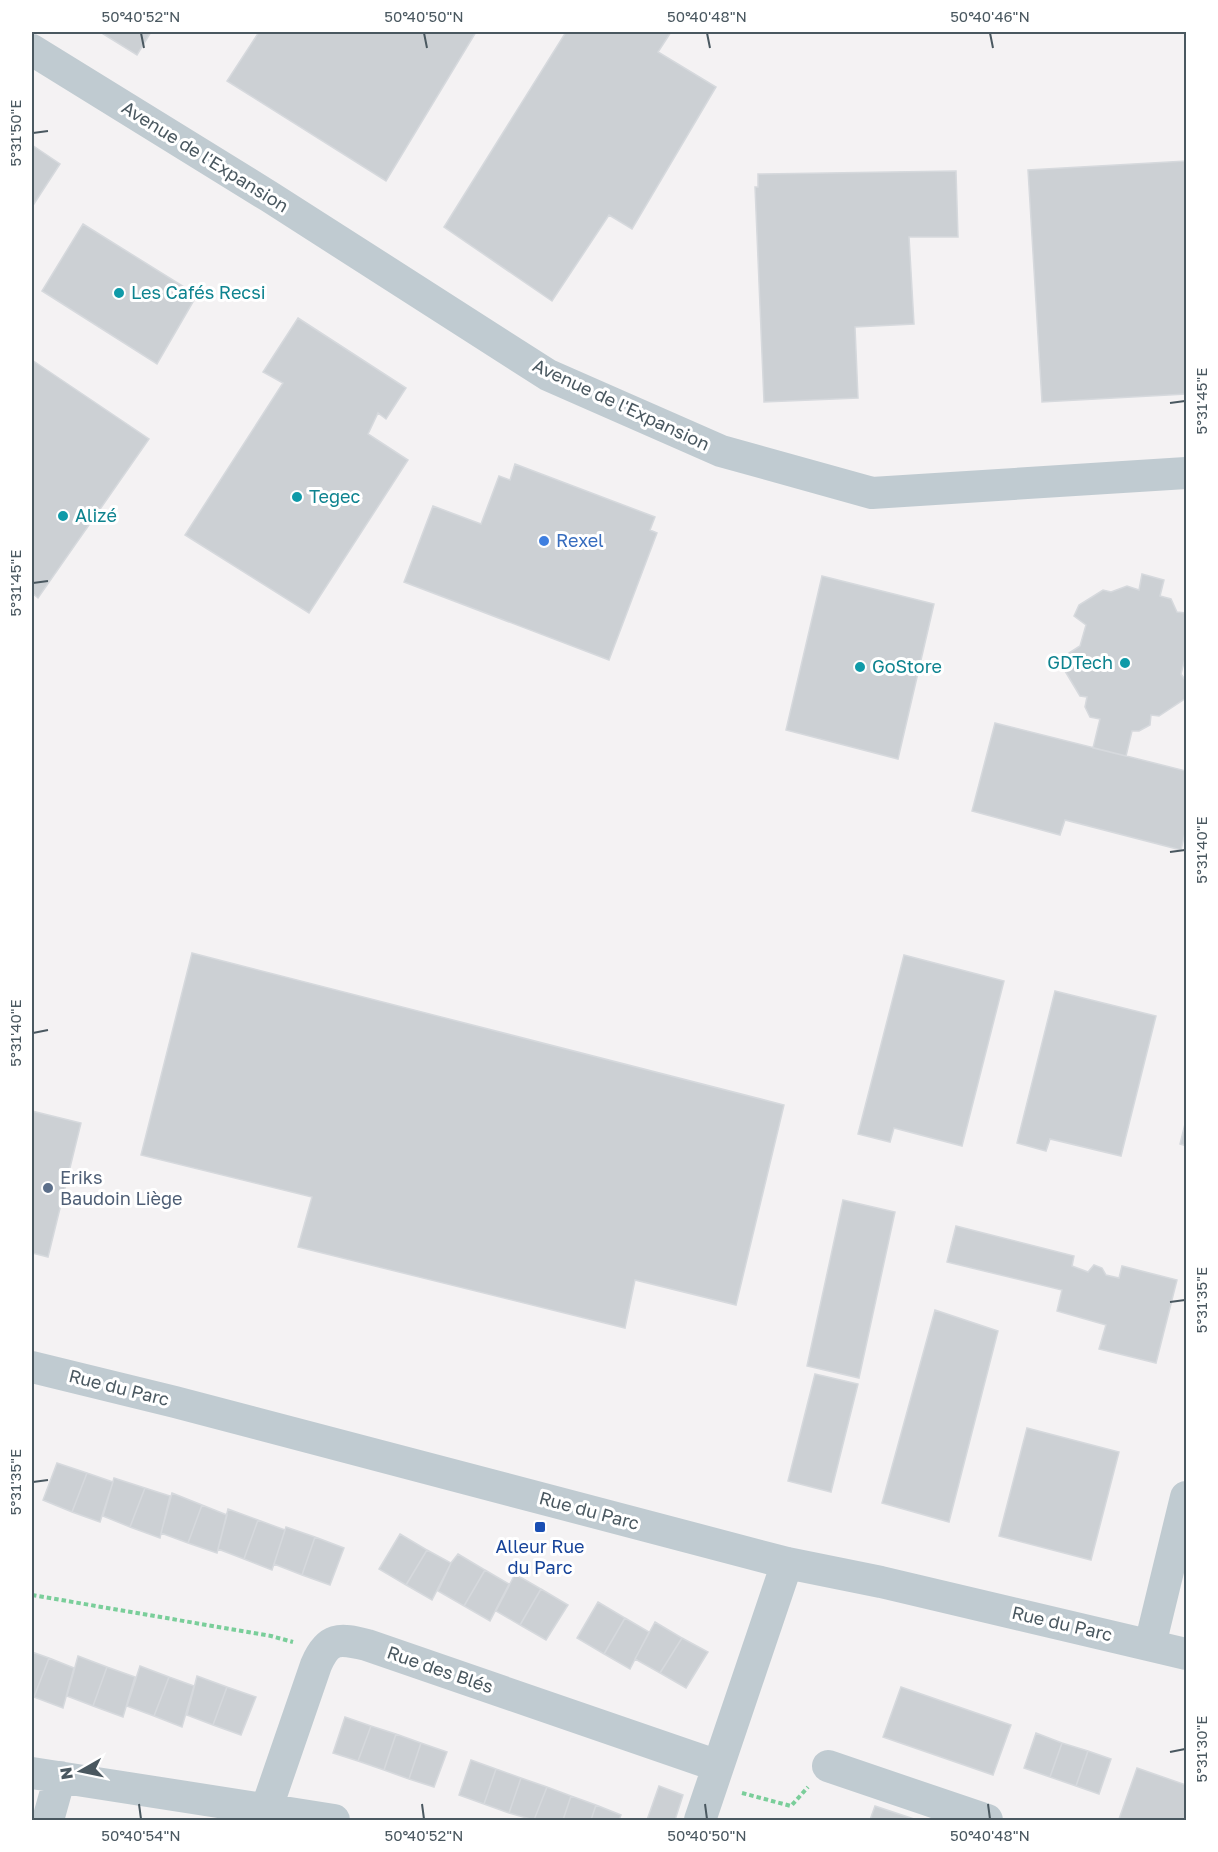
<svg xmlns="http://www.w3.org/2000/svg" width="1218" height="1852" font-family="'Golos Text',sans-serif">
<rect width="100%" height="100%" fill="#f4f2f3"/>
<path fill="#ccd0d4" stroke="#d6d9dd" stroke-width="1.5" d="M 100,32 L 151,32 L 137,55 Z
M 259,32 L 476,32 L 386,181 L 227,81 Z
M 566,32 L 671,32 L 658,52 L 716,87 L 632,229 L 609,215 L 552,301 L 444,227 Z
M 32,145 L 60,164 L 32,207 Z
M 1186,161 L 1186,394 L 1042,402 L 1028,170 Z
M 956,171 L 958,237 L 909,237 L 914,324 L 855,327 L 858,398 L 764,402 L 755,187 L 758,187 L 758,174 Z
M 83,224 L 197,295 L 157,364 L 42,291 Z
M 298,318 L 406,388 L 386,419 L 378,413 L 368,434 L 408,460 L 309,613 L 185,535 L 283,383 L 263,372 Z
M 32,360 L 149,439 L 38,598 L 32,593 Z
M 515,464 L 655,517 L 650,530 L 657,533 L 609,660 L 404,582 L 433,506 L 481,524 L 499,476 L 510,480 Z
M 1142,574 L 1164,580 L 1160,596 L 1171,599 L 1177,612 L 1186,613 L 1186,655 L 1181,674 L 1186,681 L 1186,698 L 1159,716 L 1151,715 L 1150,725 L 1139,731 L 1132,731 L 1126,756 L 1093,748 L 1100,719 L 1090,717 L 1085,707 L 1087,697 L 1080,696 L 1065,671 L 1069,653 L 1080,646 L 1086,625 L 1074,616 L 1079,605 L 1103,590 L 1111,592 L 1127,586 L 1139,590 Z
M 822,576 L 934,604 L 898,759 L 786,730 Z
M 995,723 L 1186,771 L 1186,829 L 1181,850 L 1065,820 L 1060,835 L 972,811 Z
M 192,953 L 784,1105 L 736,1305 L 635,1280 L 625,1328 L 298,1247 L 312,1197 L 141,1155 Z
M 904,955 L 1004,981 L 962,1146 L 894,1128 L 890,1142 L 858,1134 Z
M 1055,991 L 1156,1016 L 1121,1156 L 1050,1139 L 1046,1151 L 1017,1143 Z
M 32,1111 L 81,1123 L 48,1257 L 32,1253 Z
M 1186,1120 L 1186,1146 L 1180,1144 Z
M 843,1200 L 895,1212 L 859,1378 L 807,1366 Z
M 956,1226 L 1074,1256 L 1072,1266 L 1088,1272 L 1094,1265 L 1102,1268 L 1106,1275 L 1119,1278 L 1122,1266 L 1177,1280 L 1156,1363 L 1099,1349 L 1106,1325 L 1057,1311 L 1062,1290 L 947,1262 Z
M 935,1310 L 998,1331 L 949,1522 L 882,1503 Z
M 815,1374 L 858,1384 L 831,1492 L 788,1481 Z
M 1027,1428 L 1119,1452 L 1091,1560 L 999,1536 Z
M 57,1463 L 87,1473 L 72,1512 L 43,1500 Z
M 87,1473 L 113,1482 L 100,1522 L 72,1512 Z
M 114,1478 L 145,1488 L 130,1527 L 103,1516 Z
M 145,1488 L 170,1496 L 160,1538 L 130,1527 Z
M 172,1493 L 202,1505 L 188,1543 L 161,1533 Z
M 202,1505 L 227,1515 L 217,1553 L 188,1543 Z
M 228,1509 L 258,1520 L 244,1559 L 218,1549 Z
M 258,1520 L 285,1530 L 272,1570 L 244,1559 Z
M 286,1527 L 315,1537 L 302,1575 L 274,1564 Z
M 400,1534 L 427,1550 L 406,1585 L 379,1569 Z
M 315,1537 L 344,1548 L 330,1585 L 302,1575 Z
M 427,1550 L 451,1563 L 432,1600 L 406,1585 Z
M 458,1554 L 485,1570 L 464,1606 L 438,1591 L 451,1563 Z
M 485,1570 L 509,1584 L 490,1621 L 464,1606 Z
M 515,1574 L 541,1589 L 520,1625 L 496,1611 Z
M 541,1589 L 568,1605 L 546,1640 L 520,1625 Z
M 598,1602 L 625,1618 L 604,1654 L 577,1638 Z
M 625,1618 L 649,1632 L 630,1669 L 604,1654 Z
M 655,1622 L 682,1638 L 660,1673 L 635,1659 Z
M 682,1638 L 708,1652 L 686,1688 L 660,1673 Z
M 32,1652 L 49,1658 L 34,1697 L 32,1696 Z
M 78,1656 L 107,1667 L 93,1706 L 67,1696 Z
M 49,1658 L 74,1668 L 63,1708 L 34,1697 Z
M 140,1666 L 169,1677 L 154,1716 L 127,1706 Z
M 107,1667 L 135,1677 L 123,1717 L 93,1706 Z
M 197,1676 L 227,1687 L 213,1725 L 187,1715 Z
M 169,1677 L 194,1686 L 182,1727 L 154,1716 Z
M 227,1687 L 256,1697 L 241,1735 L 213,1725 Z
M 901,1687 L 1011,1725 L 993,1775 L 883,1737 Z
M 345,1717 L 371,1726 L 358,1761 L 333,1753 Z
M 371,1726 L 396,1734 L 384,1770 L 358,1761 Z
M 1036,1733 L 1062,1743 L 1050,1777 L 1024,1768 Z
M 396,1734 L 421,1743 L 409,1779 L 384,1770 Z
M 421,1743 L 447,1752 L 434,1787 L 409,1779 Z
M 1062,1743 L 1088,1751 L 1076,1786 L 1050,1777 Z
M 1088,1751 L 1111,1759 L 1099,1794 L 1076,1786 Z
M 471,1760 L 496,1769 L 484,1804 L 459,1795 Z
M 1137,1768 L 1186,1785 L 1186,1820 L 1119,1819 Z
M 496,1769 L 521,1778 L 509,1813 L 484,1804 Z
M 521,1778 L 547,1787 L 534,1820 L 509,1813 Z
M 659,1786 L 683,1795 L 675,1820 L 647,1820 Z
M 547,1787 L 571,1796 L 563,1820 L 534,1820 Z
M 571,1796 L 596,1805 L 591,1820 L 563,1820 Z
M 596,1805 L 621,1815 L 619,1820 L 591,1820 Z
M 875,1806 L 917,1820 L 870,1820 Z"/>
<g fill="none" stroke-linecap="round" stroke-linejoin="round">
<path stroke="#7ace9a" stroke-width="4" stroke-dasharray="4.5 3" stroke-linecap="butt" d="M 32,1595 L 271,1636 L 293,1642
M 742,1793 L 791,1806 L 808,1787"/>
<path stroke="#c0cbd1" stroke-width="32" d="M 32,50 L 270,197 L 548,375 L 721,451 L 872,493 L 1186,473
M 32,1367 L 175,1402 L 787,1563 L 881,1582 L 1186,1654
M 1150,1645 L 1186,1497
M 828,1766 L 987,1820
M 32,1773 L 334,1820
M 266,1810 L 316,1665 C 328,1637 339,1638 367,1645 L 718,1766
M 48,1820 L 60,1777
M 700,1820 L 787,1563"/>
</g>
<path fill="none" stroke="#4a5860" stroke-width="2" d="M 141,33 L 144,48M 424,33 L 427,48M 707,33 L 710,48M 990,33 L 993,48M 33,133 L 48,131M 1170,403 L 1185,401M 33,583 L 48,581M 1170,852 L 1185,850M 33,1033 L 48,1030M 1170,1302 L 1185,1300M 33,1482 L 48,1480M 1170,1752 L 1185,1749M 139,1804 L 141,1819M 422,1804 L 424,1819M 705,1804 L 707,1819M 988,1804 L 990,1819"/>
<g fill="#0f9aa8" stroke="#fff" stroke-width="2">
<circle cx="119" cy="293" r="6"/>
<circle cx="297" cy="497" r="6"/>
<circle cx="63" cy="516" r="6"/>
<circle cx="1125" cy="663" r="6"/>
<circle cx="860" cy="667" r="6"/>
</g>
<circle fill="#3f7fe0" stroke="#fff" stroke-width="2" cx="544" cy="541" r="6"/>
<circle fill="#5c6f8a" stroke="#fff" stroke-width="2" cx="48" cy="1188" r="6"/>
<rect fill="#1a4fb4" stroke="#fff" stroke-width="2" x="534" y="1521" width="12" height="12" rx="3"/>
<g text-anchor="middle" stroke-width="6" stroke-linejoin="round" paint-order="stroke">
<g font-size="18" fill="#4a5860" stroke="#fff">
<text transform="translate(205 157) rotate(32)" y="6">Avenue de l'Expansion</text>
<text transform="translate(621 405) rotate(25)" y="6">Avenue de l'Expansion</text>
<text transform="translate(119 1388) rotate(14)" y="6">Rue du Parc</text>
<text transform="translate(589 1511) rotate(15)" y="6">Rue du Parc</text>
<text transform="translate(1062 1624) rotate(13)" y="6">Rue du Parc</text>
<text transform="translate(440 1670) rotate(19)" y="6">Rue des Blés</text>
</g>
<g font-size="18" fill="#0d838f" stroke="#fff" text-anchor="start">
<text x="131" y="299">Les Cafés Recsi</text>
<text x="309" y="503">Tegec</text>
<text x="75" y="522">Alizé</text>
<text x="1113" y="669" text-anchor="end">GDTech</text>
<text x="872" y="673">GoStore</text>
</g>
<g font-size="18" fill="#366cbe" stroke="#fff" text-anchor="start">
<text x="556" y="547">Rexel</text>
</g>
<g font-size="18" fill="#4e5e75" stroke="#fff" text-anchor="start">
<text x="60" y="1184">Eriks<tspan x="60" dy="21">Baudoin Liège</tspan></text>
</g>
<g font-size="18" fill="#164399" stroke="#fff">
<text x="540" y="1553">Alleur Rue<tspan x="540" dy="21">du Parc</tspan></text>
</g>
</g>
<rect width="1218" height="1852" fill="none" stroke="#ffffff" stroke-width="66"/>
<g transform="translate(81 1771) rotate(261)" stroke="#ffffff" stroke-width="4.5" paint-order="stroke">
<path d="M0-4.5L10 22L0 15L-10 22Z" fill="#4a5860"/>
<text y="-9" font-size="16" font-weight="bold" text-anchor="middle" fill="#4a5860">N</text>
</g>
<rect x="33" y="33" width="1152" height="1786" fill="none" stroke="#4a5860" stroke-width="2"/>
<g font-size="15" text-anchor="middle" fill="#4a5860">
<text x="141" y="22">50°40'52"N</text>
<text x="424" y="22">50°40'50"N</text>
<text x="707" y="22">50°40'48"N</text>
<text x="990" y="22">50°40'46"N</text>
<text transform="translate(16 133) rotate(-90)" y="5">5°31'50"E</text>
<text transform="translate(1202 401) rotate(-90)" y="5">5°31'45"E</text>
<text transform="translate(16 583) rotate(-90)" y="5">5°31'45"E</text>
<text transform="translate(1202 850) rotate(-90)" y="5">5°31'40"E</text>
<text transform="translate(16 1033) rotate(-90)" y="5">5°31'40"E</text>
<text transform="translate(1202 1300) rotate(-90)" y="5">5°31'35"E</text>
<text transform="translate(16 1482) rotate(-90)" y="5">5°31'35"E</text>
<text transform="translate(1202 1749) rotate(-90)" y="5">5°31'30"E</text>
<text x="141" y="1841">50°40'54"N</text>
<text x="424" y="1841">50°40'52"N</text>
<text x="707" y="1841">50°40'50"N</text>
<text x="990" y="1841">50°40'48"N</text>
</g>
</svg>
